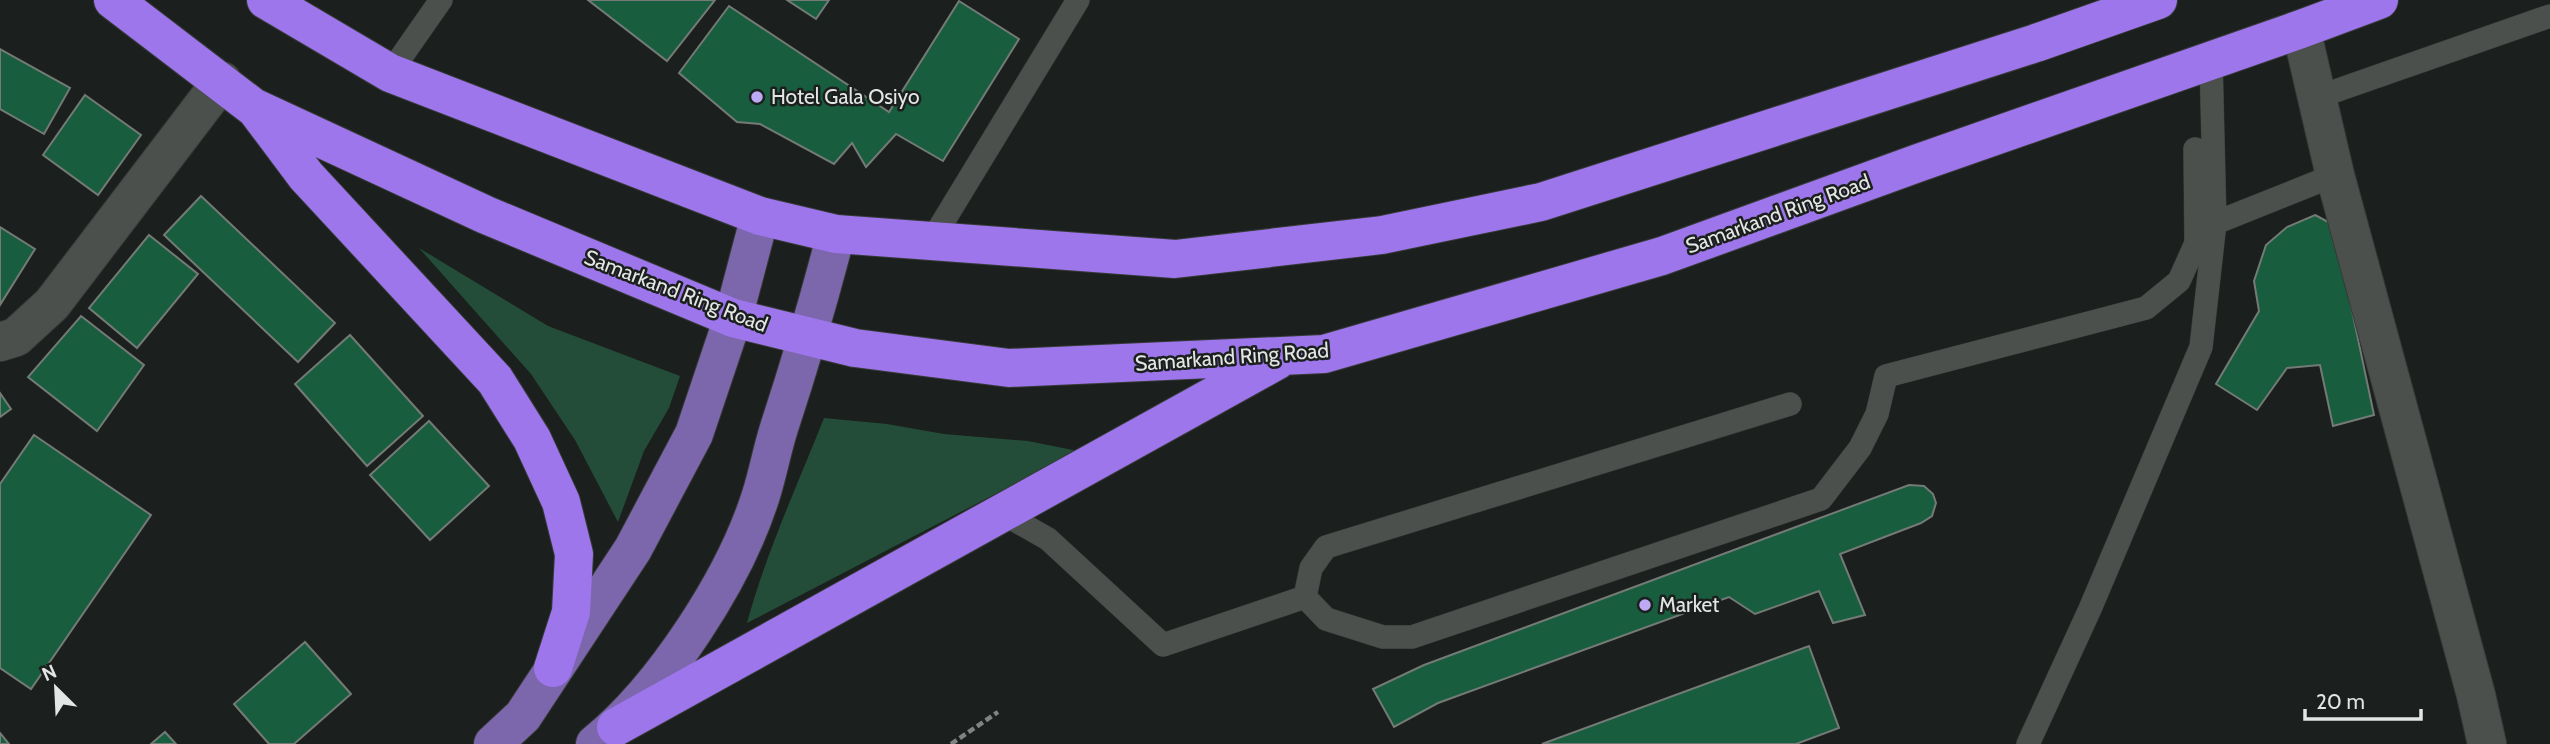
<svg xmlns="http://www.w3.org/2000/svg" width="2550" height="744" font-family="Cabin,sans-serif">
<rect width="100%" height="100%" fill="#1b1f1d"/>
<path fill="#234d39" d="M 419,248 L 548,326 L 680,376 L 669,408 L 644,451 L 618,522 L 575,440 L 531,374 Z
M 824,418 L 887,424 L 944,434 L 1028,441 L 1078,451 L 747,623 C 766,553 797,486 824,418 Z"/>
<path fill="#195d3f" stroke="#747a76" stroke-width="2" d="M 588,0 L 715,0 L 667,61 Z
M 787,0 L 829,0 L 816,19 Z
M 959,1 L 1019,39 L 943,161 L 896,134 L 866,167 L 852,143 L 834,164 L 760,124 L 737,122 L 679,73 L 729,6 L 889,112 Z
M 0,49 L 70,88 L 44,134 L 0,109 Z
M 85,95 L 141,135 L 98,195 L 43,155 Z
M 201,196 L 335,323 L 298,362 L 164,235 Z
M 2315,215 L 2334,225 L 2374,415 L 2333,426 L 2320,365 L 2287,368 L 2257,410 L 2216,384 L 2259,311 L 2254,281 L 2266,245 L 2287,227 Z
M 0,227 L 35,249 L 0,305 Z
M 149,235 L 198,274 L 137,348 L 89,308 Z
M 81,316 L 144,365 L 97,431 L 28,377 Z
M 350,335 L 423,416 L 367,466 L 295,384 Z
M 0,393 L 11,409 L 0,417 Z
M 429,421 L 489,486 L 430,540 L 370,475 Z
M 34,435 L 151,515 L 31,689 L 0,668 L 0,484 Z
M 1909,485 L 1924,486 L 1933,494 L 1936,503 L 1932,516 L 1921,523 L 1840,554 L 1865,615 L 1833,623 L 1819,591 L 1755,614 L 1729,597 L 1438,703 L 1394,727 L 1373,689 L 1424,665 Z
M 305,642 L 351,694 L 294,744 L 269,744 L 234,704 Z
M 1809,646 L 1839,728 L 1796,744 L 1542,744 Z
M 165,732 L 176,744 L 151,744 Z
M 0,733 L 9,744 L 0,744 Z"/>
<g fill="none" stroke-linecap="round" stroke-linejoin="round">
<defs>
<path id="lane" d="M 390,73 L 441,0
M 2318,97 L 2550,16
M 2215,223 L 2335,175
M 932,240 L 1078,0
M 1004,514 L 1048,539 L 1163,645 L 1305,597 L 1326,619 L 1383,637 L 1412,637 L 1821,499 L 1860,448 L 1877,414 L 1886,376 L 2146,308 L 2179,281 L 2196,243 L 2195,149
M 1305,597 L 1311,568 L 1326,547 L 1790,404
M 2028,744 L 2090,609 L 2201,347 L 2215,223 L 2211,59"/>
<path id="street" d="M 2301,29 L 2335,175 L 2476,695 L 2487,744
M 0,342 L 16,337 L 52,304 L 222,81"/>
<path id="primary" d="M 493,744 L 523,716 L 633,549 L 694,434 L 733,318 L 760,216
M 595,744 C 663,689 735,578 761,495 C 768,473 772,450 779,428 C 800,364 819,300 836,234"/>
<path id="highway" d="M 113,0 L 253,107 L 486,215 L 733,318 L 855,348 L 1009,368 L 1324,354 L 1662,256 L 1918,163 L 2301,29 L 2379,0
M 266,0 L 390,73 L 760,216 L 836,234 L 1175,259 L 1382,235 L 1541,202 L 2036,43 L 2158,0
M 255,108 L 306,176 L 495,380 L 532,439 L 561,502 L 574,554 L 571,612 L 553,668
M 616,727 L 1278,360"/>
</defs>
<use href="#lane" stroke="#373a38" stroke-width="24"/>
<use href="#street" stroke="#373a38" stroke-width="40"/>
<use href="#primary" stroke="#373a38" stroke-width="40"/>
<use href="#highway" stroke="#373a38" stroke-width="40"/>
<path stroke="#808381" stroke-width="4.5" stroke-dasharray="7 3.5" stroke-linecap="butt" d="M 951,744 L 998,712"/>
<use href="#lane" stroke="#4b504d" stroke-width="23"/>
<use href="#street" stroke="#4b504d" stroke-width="38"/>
<use href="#primary" stroke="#7c67ac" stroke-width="38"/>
<use href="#highway" stroke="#9d76ec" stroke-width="38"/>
</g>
<g fill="#bea9f4" stroke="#1b1f1d" stroke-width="2.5">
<circle cx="757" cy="97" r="7"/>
<circle cx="1645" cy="605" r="7"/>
</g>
<g text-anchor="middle" stroke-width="5" stroke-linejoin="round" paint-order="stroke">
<g font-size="21" fill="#e3e6e4" stroke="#1b1f1d" text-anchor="start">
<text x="771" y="104">Hotel Gala Osiyo</text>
<text x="1659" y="612">Market</text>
</g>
<g font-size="21" fill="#e3e6e4" stroke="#1b1f1d">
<text transform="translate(1778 214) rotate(-20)" y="7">Samarkand Ring Road</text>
<text transform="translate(676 291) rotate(21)" y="7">Samarkand Ring Road</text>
<text transform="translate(1232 357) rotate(-4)" y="7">Samarkand Ring Road</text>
</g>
</g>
<g transform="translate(56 688) rotate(336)" stroke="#1b1f1d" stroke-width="5" paint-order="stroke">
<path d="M0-5L12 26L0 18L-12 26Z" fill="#e3e6e4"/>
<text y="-10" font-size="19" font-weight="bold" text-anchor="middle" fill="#e3e6e4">N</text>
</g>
<path d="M2305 709v10h116v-10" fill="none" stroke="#e3e6e4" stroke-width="3.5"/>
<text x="2316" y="709" font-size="21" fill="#e3e6e4" stroke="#1b1f1d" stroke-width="5" paint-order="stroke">20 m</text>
</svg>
